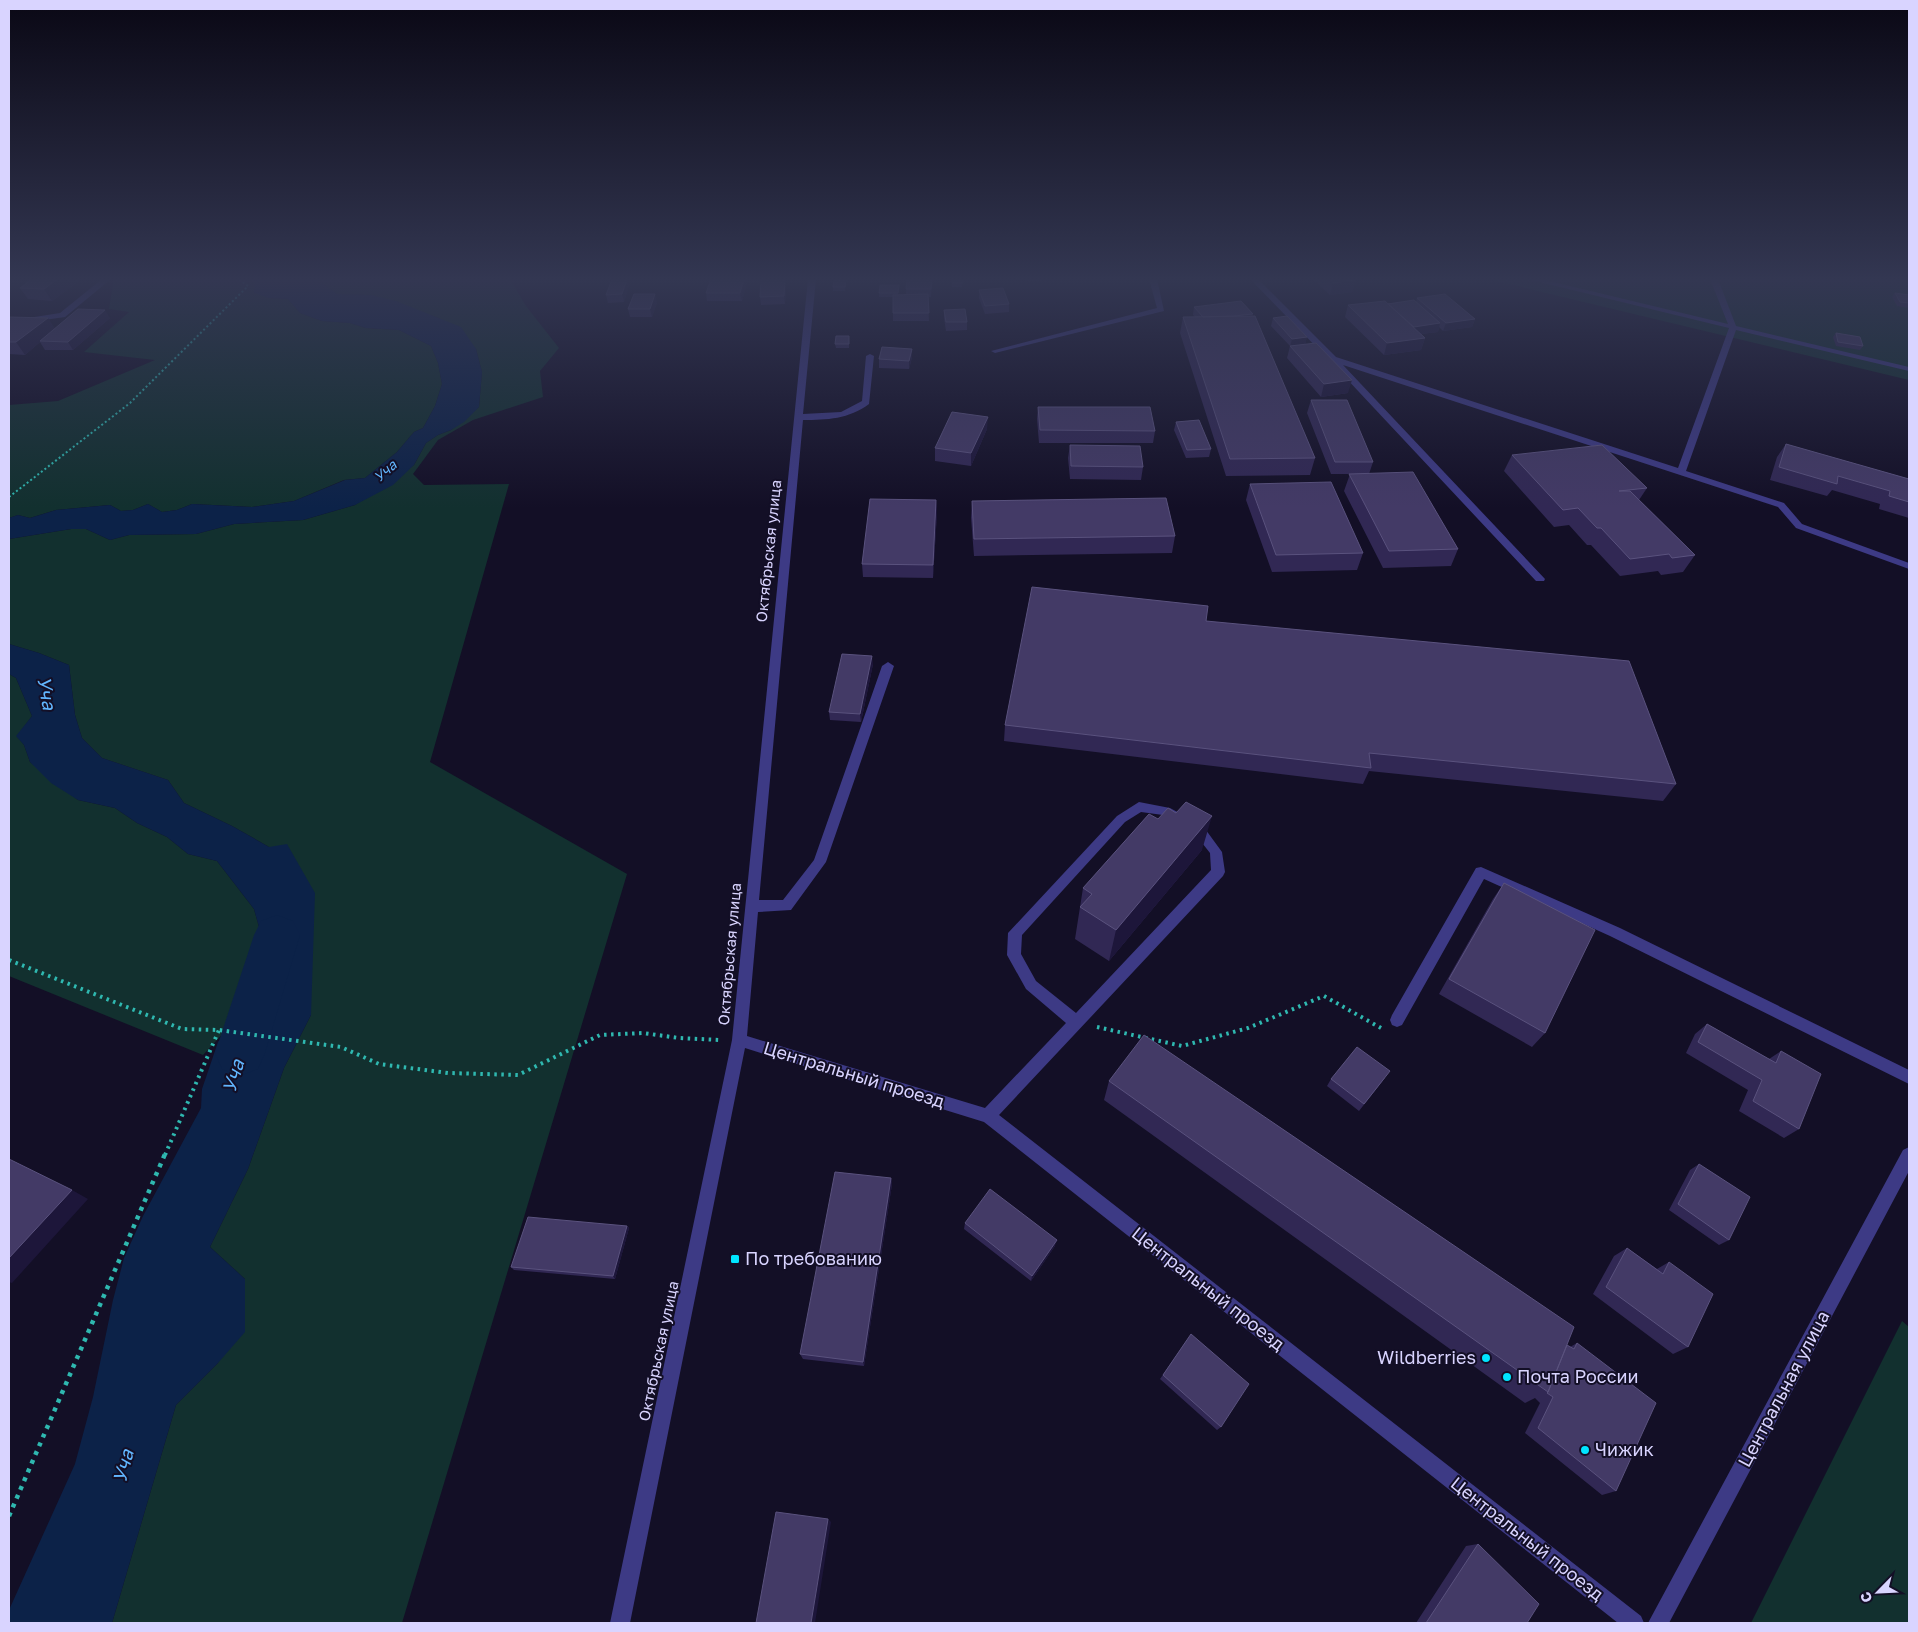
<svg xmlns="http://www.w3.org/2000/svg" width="1918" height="1632" font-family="'Golos Text',sans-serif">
<rect width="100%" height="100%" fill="#130f26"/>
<path fill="#12302f" d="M 114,279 L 251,279 L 255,281 L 269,298 L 288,299 L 300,313 L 322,321 L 350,323 L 366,328 L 399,330 L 431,346 L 438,363 L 442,384 L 435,406 L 423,428 L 414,432 L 397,452 L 365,478 L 344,480 L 294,501 L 252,507 L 192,504 L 177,510 L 162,512 L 148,504 L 133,510 L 121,511 L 110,505 L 56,510 L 30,518 L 18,515 L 9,518 L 9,405 L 58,401 L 155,360 L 84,352 L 129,312 L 109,309 Z
M 316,279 L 510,279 L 526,306 L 559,348 L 540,371 L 543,397 L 473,420 L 438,440 L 413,474 L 424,485 L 509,484 L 430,762 L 627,874 L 402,1623 L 112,1623 L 176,1405 L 218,1363 L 245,1279 L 210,1247 L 248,1169 L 284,1068 L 311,1015 L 269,847 L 232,826 L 184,803 L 168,780 L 102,758 L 82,738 L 75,715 L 69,665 L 39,653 L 9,644 L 9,539 L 71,529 L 86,529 L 110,540 L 129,535 L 196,534 L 234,524 L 303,520 L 355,505 L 414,465 L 426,443 L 438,435 L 451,430 L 479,407 L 482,372 L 476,349 L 439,318 L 371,295 L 337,294 Z
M 1488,279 L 1909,279 L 1909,380 Z
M 9,674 L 16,678 L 32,716 L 17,736 L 24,745 L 30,762 L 78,800 L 115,808 L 137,823 L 167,837 L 188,854 L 217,861 L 254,909 L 261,934 L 259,995 L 203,1055 L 9,976 Z
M 1902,1321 L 1909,1327 L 1909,1623 L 1751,1623 Z"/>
<path fill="#0c2248" d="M 251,279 L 316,279 L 337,294 L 371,295 L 396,301 L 461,327 L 476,349 L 482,372 L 479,407 L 464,422 L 451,430 L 438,435 L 426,443 L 414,465 L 393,485 L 355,505 L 303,520 L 234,524 L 196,534 L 129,535 L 110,540 L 86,529 L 71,529 L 9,539 L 9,518 L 18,515 L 30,518 L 56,510 L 110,505 L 121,511 L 133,510 L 148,504 L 162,512 L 177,510 L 192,504 L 252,507 L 294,501 L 345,480 L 365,478 L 397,452 L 414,432 L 423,428 L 435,406 L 442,384 L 438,363 L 431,346 L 399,330 L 366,328 L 350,323 L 322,321 L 300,313 L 288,299 L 269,298 L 254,293 L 255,281 Z
M 9,644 L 39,653 L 69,665 L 75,715 L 82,738 L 102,758 L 168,780 L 184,803 L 232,826 L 269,847 L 287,844 L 315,893 L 311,1015 L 284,1068 L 248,1169 L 210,1247 L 245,1279 L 245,1332 L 218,1363 L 176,1405 L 112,1623 L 9,1623 L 9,1610 L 75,1464 L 93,1397 L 113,1300 L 124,1258 L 143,1216 L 201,1108 L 202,1089 L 218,1042 L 259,995 L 261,934 L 254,909 L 217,861 L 188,854 L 167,837 L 137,823 L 115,808 L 78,800 L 51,783 L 30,762 L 24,745 L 16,736 L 32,716 L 16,678 L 9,674 Z"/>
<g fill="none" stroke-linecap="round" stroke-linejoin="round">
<path fill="#0c2248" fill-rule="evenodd" d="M 277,915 L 293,921 L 300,935 L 265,1053 L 258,1069 L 240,1076 L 222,1069 L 215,1053 L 254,935 L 261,921 Z"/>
<path stroke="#2fb8b0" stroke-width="2" stroke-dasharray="2 2.5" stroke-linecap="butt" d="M 9,497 L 130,403 L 248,286 L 239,279"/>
<path stroke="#2fb8b0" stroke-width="4" stroke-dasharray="2.5 4.5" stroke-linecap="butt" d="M 9,960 L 182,1029 L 219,1030 L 341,1047 L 379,1064 L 448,1073 L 518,1075 L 600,1035 L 643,1033 L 679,1038 L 720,1040
M 1097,1027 L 1182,1046 L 1248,1028 L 1324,996 L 1381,1028
M 165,1155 L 219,1030"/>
<path stroke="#2fb8b0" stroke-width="4.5" stroke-dasharray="4 5.5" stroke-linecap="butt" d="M 9,1516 L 165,1154"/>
<path fill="#3d3a85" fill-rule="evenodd" d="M 102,279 L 111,279 L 65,317 L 9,325 L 9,321 L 60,313 Z
M 808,279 L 816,279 L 803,414 L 841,412 L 862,401 L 866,356 L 870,354 L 874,356 L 869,404 C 849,419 827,420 803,420 L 759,900 L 783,900 L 814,860 L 882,666 L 888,662 L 894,666 L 826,862 L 791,910 L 758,912 L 747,1036 L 985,1108 L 1066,1023 L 1026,989 L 1007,955 L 1008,933 L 1117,816 L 1139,802 L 1170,808 L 1203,826 L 1222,852 L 1225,872 L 1223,876 L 999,1115 L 1641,1616 L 1644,1623 L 1618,1623 L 984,1122 L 745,1048 L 630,1623 L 610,1623 L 732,1040 ZM 1141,812 L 1163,815 L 1195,834 L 1210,853 L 1211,870 L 1076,1013 L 1036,981 L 1021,954 L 1022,935 L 1125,822 Z
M 1149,279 L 1157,279 L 1164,311 L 995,353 L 991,351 L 1157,308 Z
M 1250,279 L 1258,279 L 1336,357 L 1678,468 L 1729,328 L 1527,279 L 1541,279 L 1728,324 L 1710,279 L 1718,279 L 1736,326 L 1909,367 L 1909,371 L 1736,330 L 1686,471 L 1784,503 L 1802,524 L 1909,563 L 1909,569 L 1796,528 L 1778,507 L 1343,365 L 1545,579 L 1544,581 L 1536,581 L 1330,361 Z
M 1481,867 L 1620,928 L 1909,1070 L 1909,1084 L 1610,936 L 1484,879 L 1402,1025 L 1397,1027 L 1392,1025 L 1390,1020 L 1392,1015 L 1476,868 Z
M 1909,1147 L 1909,1171 L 1669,1623 L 1648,1623 L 1903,1150 Z"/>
</g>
<path fill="#312854" d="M 32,279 L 82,279 L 52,301 L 28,299 L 20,288 Z
M 596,279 L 628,279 L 629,285 L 624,302 L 608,303 L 606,295 L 612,279 Z
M 711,279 L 748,279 L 742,301 L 707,301 L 706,293 Z
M 785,279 L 786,286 L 785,304 L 761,305 L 760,297 Z
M 932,279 L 931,297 L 928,297 L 929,321 L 893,321 L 893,297 L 879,297 L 879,293 L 899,285 L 898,295 L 906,295 L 906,289 Z
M 952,279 L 963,279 L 962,287 L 952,287 Z
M 1026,279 L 1042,279 L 1042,281 L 1026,281 Z
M 1090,279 L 1111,279 L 1111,280 L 1091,280 Z
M 1313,279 L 1354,279 L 1355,280 L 1352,292 L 1330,295 Z
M 846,284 L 845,291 L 833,291 L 833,287 Z
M 979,290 L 1009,304 L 1009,312 L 985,314 L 979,298 Z
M 1895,293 L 1909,295 L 1909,308 L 1897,306 L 1892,297 Z
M 1417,298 L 1475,319 L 1472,327 L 1443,331 L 1439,327 L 1438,332 L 1421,334 L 1425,338 L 1421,350 L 1384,355 L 1345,317 L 1348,305 L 1416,302 Z
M 657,302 L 652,317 L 630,317 L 628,309 Z
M 1194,307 L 1252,316 L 1315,458 L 1310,475 L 1226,476 L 1180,333 L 1183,317 L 1195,317 L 1193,315 Z
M 944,310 L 967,322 L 967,330 L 946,331 L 944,318 Z
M 9,317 L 55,329 L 110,318 L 73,350 L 45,350 L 40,342 L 25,355 L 9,354 Z
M 1273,318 L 1307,337 L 1305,344 L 1348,393 L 1321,397 L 1287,358 L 1290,346 L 1271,326 Z
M 1836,333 L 1863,346 L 1860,350 L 1836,346 L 1833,337 Z
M 849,336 L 849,348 L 836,348 L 835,344 Z
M 912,349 L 912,357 L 909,369 L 879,368 L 879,359 Z
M 1311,400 L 1373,462 L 1369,474 L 1458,549 L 1451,566 L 1383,568 L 1344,491 L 1350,474 L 1331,474 L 1307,413 Z
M 1038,407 L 1155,431 L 1153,443 L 1039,443 L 1037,419 Z
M 1176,422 L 1211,449 L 1209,457 L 1186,458 L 1174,430 Z
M 987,429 L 971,466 L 935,461 L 935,448 Z
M 1786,444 L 1909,479 L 1909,518 L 1879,509 L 1880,504 L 1832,490 L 1827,496 L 1770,480 L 1777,457 Z
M 1070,445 L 1143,467 L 1141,480 L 1070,479 L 1068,458 Z
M 1512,455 L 1647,488 L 1639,500 L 1695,555 L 1683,572 L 1661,575 L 1658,571 L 1620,576 L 1591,545 L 1587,545 L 1569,525 L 1554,527 L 1504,471 Z
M 1250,484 L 1363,553 L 1357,570 L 1272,572 L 1246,500 Z
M 936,500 L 937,513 L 933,578 L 863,577 L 862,564 Z
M 972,501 L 1175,536 L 1172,553 L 974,556 L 971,518 Z
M 1206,621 L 1676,784 L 1663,801 L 1369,771 L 1363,784 L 1004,741 L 1005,725 Z
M 873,664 L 861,722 L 830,720 L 829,712 Z
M 1202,850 L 1109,961 L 1075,939 L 1083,888 Z
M 1504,883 L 1545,1033 L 1532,1047 L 1439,994 L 1493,899 Z
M 1707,1024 L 1769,1059 L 1781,1051 L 1799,1129 L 1784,1138 L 1739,1111 L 1748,1090 L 1686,1053 L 1695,1034 Z
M 1385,1078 L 1359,1111 L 1327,1086 L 1331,1079 Z
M 1109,1081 L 1570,1347 L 1577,1343 L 1616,1491 L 1602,1495 L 1525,1433 L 1540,1403 L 1535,1398 L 1525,1403 L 1104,1100 Z
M 1699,1164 L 1729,1240 L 1719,1245 L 1669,1210 L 1690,1170 Z
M 891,1178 L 892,1184 L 864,1366 L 803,1359 L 800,1354 Z
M 965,1223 L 1055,1246 L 1031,1281 L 964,1229 Z
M 627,1226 L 629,1228 L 615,1279 L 514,1270 L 511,1267 Z
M 1627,1248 L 1657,1269 L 1669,1262 L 1688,1347 L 1673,1354 L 1593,1294 L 1614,1256 Z
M 1191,1334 L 1221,1427 L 1217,1430 L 1160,1379 Z
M 1478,1544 L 1527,1623 L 1416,1623 L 1466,1546 Z"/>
<path fill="#1d163a" d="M 58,279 L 82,279 L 52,301 L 44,289 Z
M 627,279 L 628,279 L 629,285 L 624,302 L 622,294 Z
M 744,279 L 748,279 L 742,301 L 740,293 Z
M 785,279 L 786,286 L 785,304 L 784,296 Z
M 1355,280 L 1352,292 L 1330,295 L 1333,283 Z
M 655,294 L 657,302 L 652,317 L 650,309 Z
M 105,310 L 110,318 L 73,350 L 68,342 Z
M 1253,314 L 1251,322 L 1206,320 Z
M 48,318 L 56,330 L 40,341 L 40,342 L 25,355 L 16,342 Z
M 1475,319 L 1472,327 L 1443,331 L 1446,323 Z
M 1440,323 L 1438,332 L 1411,335 L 1414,327 Z
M 1307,337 L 1305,345 L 1290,347 L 1292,339 Z
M 1425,338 L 1421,350 L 1384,355 L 1387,343 Z
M 912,349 L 912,357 L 909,369 L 909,361 Z
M 1352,380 L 1348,393 L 1321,397 L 1324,384 Z
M 988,417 L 987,429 L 971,466 L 971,453 Z
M 936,500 L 937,513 L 933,578 L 933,565 Z
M 872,656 L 873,664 L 861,722 L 860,714 Z
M 1212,816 L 1202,850 L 1109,961 L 1116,930 Z
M 891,1178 L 892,1184 L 864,1366 L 863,1362 Z
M 72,1190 L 88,1199 L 12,1283 L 9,1282 L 9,1258 Z
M 627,1226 L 629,1228 L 615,1279 L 613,1276 Z
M 1057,1240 L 1055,1246 L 1031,1281 L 1032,1276 Z
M 828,1519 L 831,1522 L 815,1623 L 811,1623 Z"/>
<path fill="#433a66" stroke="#5a527e" d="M 32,279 L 58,279 L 44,289 L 20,288 Z
M 612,279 L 627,279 L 622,294 L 606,295 Z
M 711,279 L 744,279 L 740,293 L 706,293 Z
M 761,279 L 785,279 L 784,296 L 760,297 Z
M 907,279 L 932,279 L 931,289 L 906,289 Z
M 952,279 L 963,279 L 963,283 L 952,283 Z
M 1329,279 L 1354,279 L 1355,280 L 1333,283 Z
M 834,280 L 846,280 L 845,287 L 833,287 Z
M 880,285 L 899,285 L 898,293 L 879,293 Z
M 1003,288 L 1009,304 L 985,306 L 979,290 Z
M 1895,293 L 1909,295 L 1909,303 L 1900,302 Z
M 634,294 L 655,294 L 650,309 L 628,309 Z
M 928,294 L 929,313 L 893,313 L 893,295 Z
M 1445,294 L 1475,319 L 1446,323 L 1417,298 Z
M 1414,300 L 1440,323 L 1414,327 L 1388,304 Z
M 1241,301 L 1253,314 L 1234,316 L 1203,317 L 1194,307 Z
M 1385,301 L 1425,338 L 1387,343 L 1348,305 Z
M 78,309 L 105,310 L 68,342 L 40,341 Z
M 965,309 L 967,322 L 946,322 L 944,310 Z
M 1255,316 L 1315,458 L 1230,459 L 1183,317 Z
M 1287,316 L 1307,337 L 1292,339 L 1273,318 Z
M 9,317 L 48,318 L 16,342 L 9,342 Z
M 1836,333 L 1860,337 L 1863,346 L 1838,342 Z
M 836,336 L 849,336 L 849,344 L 835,344 Z
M 1316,343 L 1352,380 L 1324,384 L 1290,346 Z
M 882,347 L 912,349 L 909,361 L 879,359 Z
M 1311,400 L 1347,400 L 1373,462 L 1335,462 Z
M 1038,407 L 1150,407 L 1155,431 L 1040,430 Z
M 952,412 L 988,417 L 971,453 L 935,448 Z
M 1199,420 L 1211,449 L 1187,450 L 1176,422 Z
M 1786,444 L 1909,479 L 1909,502 L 1889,496 L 1890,491 L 1838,476 L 1837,484 L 1779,467 Z
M 1070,445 L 1140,446 L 1143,467 L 1071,466 Z
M 1602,445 L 1647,488 L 1619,491 L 1630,491 L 1695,555 L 1672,558 L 1669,554 L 1630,559 L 1601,528 L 1597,528 L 1578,508 L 1563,510 L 1512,455 Z
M 1413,472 L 1458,549 L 1389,551 L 1349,474 Z
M 1331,482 L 1363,553 L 1276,555 L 1250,484 Z
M 1166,498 L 1175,536 L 974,539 L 972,501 Z
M 870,499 L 936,500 L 933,565 L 862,564 Z
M 1032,587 L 1208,606 L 1206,621 L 1629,661 L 1676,784 L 1369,753 L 1371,768 L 1005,725 Z
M 842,654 L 872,656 L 860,714 L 829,712 Z
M 1186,802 L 1212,816 L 1116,930 L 1080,907 L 1092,894 L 1083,888 L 1149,814 L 1158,819 L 1168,808 L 1176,813 Z
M 1504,883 L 1595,930 L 1545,1033 L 1449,979 Z
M 1707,1024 L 1776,1063 L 1781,1051 L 1821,1074 L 1799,1129 L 1753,1101 L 1762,1080 L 1698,1042 Z
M 1144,1035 L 1574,1327 L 1548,1392 L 1109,1081 Z
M 1357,1047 L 1390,1071 L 1364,1104 L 1331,1079 Z
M 9,1159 L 72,1190 L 9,1258 Z
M 1699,1164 L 1750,1197 L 1729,1240 L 1678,1204 Z
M 835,1172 L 891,1178 L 863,1362 L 800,1354 Z
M 990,1189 L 1057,1240 L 1032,1276 L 965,1223 Z
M 528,1217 L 627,1226 L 613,1276 L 511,1267 Z
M 1627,1248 L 1663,1274 L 1669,1262 L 1713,1294 L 1688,1347 L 1606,1287 Z
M 1191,1334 L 1249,1384 L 1221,1427 L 1163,1375 Z
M 1577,1343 L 1656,1403 L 1616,1491 L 1538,1428 L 1553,1397 L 1547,1393 L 1548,1392 L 1567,1345 L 1574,1349 Z
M 776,1512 L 828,1519 L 811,1623 L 756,1623 Z
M 1478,1544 L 1539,1604 L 1527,1623 L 1426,1623 Z"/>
<linearGradient id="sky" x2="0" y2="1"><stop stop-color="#0a0815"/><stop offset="0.55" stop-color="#333752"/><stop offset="1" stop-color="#333752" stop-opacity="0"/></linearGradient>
<rect width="1918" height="508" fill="url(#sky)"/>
<g fill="#00e5ff" stroke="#130f26" stroke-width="2">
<rect x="730" y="1254" width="10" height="10" rx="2.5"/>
<circle cx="1486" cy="1358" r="5"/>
<circle cx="1507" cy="1377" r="5"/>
<circle cx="1585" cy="1450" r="5"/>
</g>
<g text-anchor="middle" stroke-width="4" stroke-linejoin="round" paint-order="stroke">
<g font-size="14" font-style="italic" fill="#62b6ff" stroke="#130f26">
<text transform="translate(385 471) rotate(-41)" y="5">Уча</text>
</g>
<g font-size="15" fill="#d9d4ff" stroke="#130f26">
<text transform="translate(769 551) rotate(-84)" y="5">Октябрьская улица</text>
<text transform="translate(730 954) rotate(-85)" y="5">Октябрьская улица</text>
<text transform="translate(659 1351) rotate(-78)" y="5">Октябрьская улица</text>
</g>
<g font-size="18" fill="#d9d4ff" stroke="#130f26">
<text transform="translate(854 1075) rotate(17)" y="6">Центральный проезд</text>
<text transform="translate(1208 1289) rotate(38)" y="6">Центральный проезд</text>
<text transform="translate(1784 1389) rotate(-62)" y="6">Центральная улица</text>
<text transform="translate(1527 1539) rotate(38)" y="6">Центральный проезд</text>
</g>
<g font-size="18" fill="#d9d4ff" stroke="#130f26" text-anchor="start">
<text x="745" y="1265">По требованию</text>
<text x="1476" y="1364" text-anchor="end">Wildberries</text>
<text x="1517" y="1383">Почта России</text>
<text x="1595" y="1456">Чижик</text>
</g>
<g font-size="19" font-style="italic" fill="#62b6ff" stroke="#130f26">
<text transform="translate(47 693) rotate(80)" y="7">Уча</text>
<text transform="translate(233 1076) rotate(-73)" y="7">Уча</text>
<text transform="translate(123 1466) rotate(-75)" y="7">Уча</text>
</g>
</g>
<rect width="1918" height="1632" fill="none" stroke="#d9d4ff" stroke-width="20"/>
<g transform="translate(1878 1592) rotate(246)" stroke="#130f26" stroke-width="4" paint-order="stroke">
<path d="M0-4L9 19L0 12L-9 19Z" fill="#d9d4ff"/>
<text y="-8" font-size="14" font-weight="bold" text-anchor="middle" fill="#d9d4ff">С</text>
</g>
</svg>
